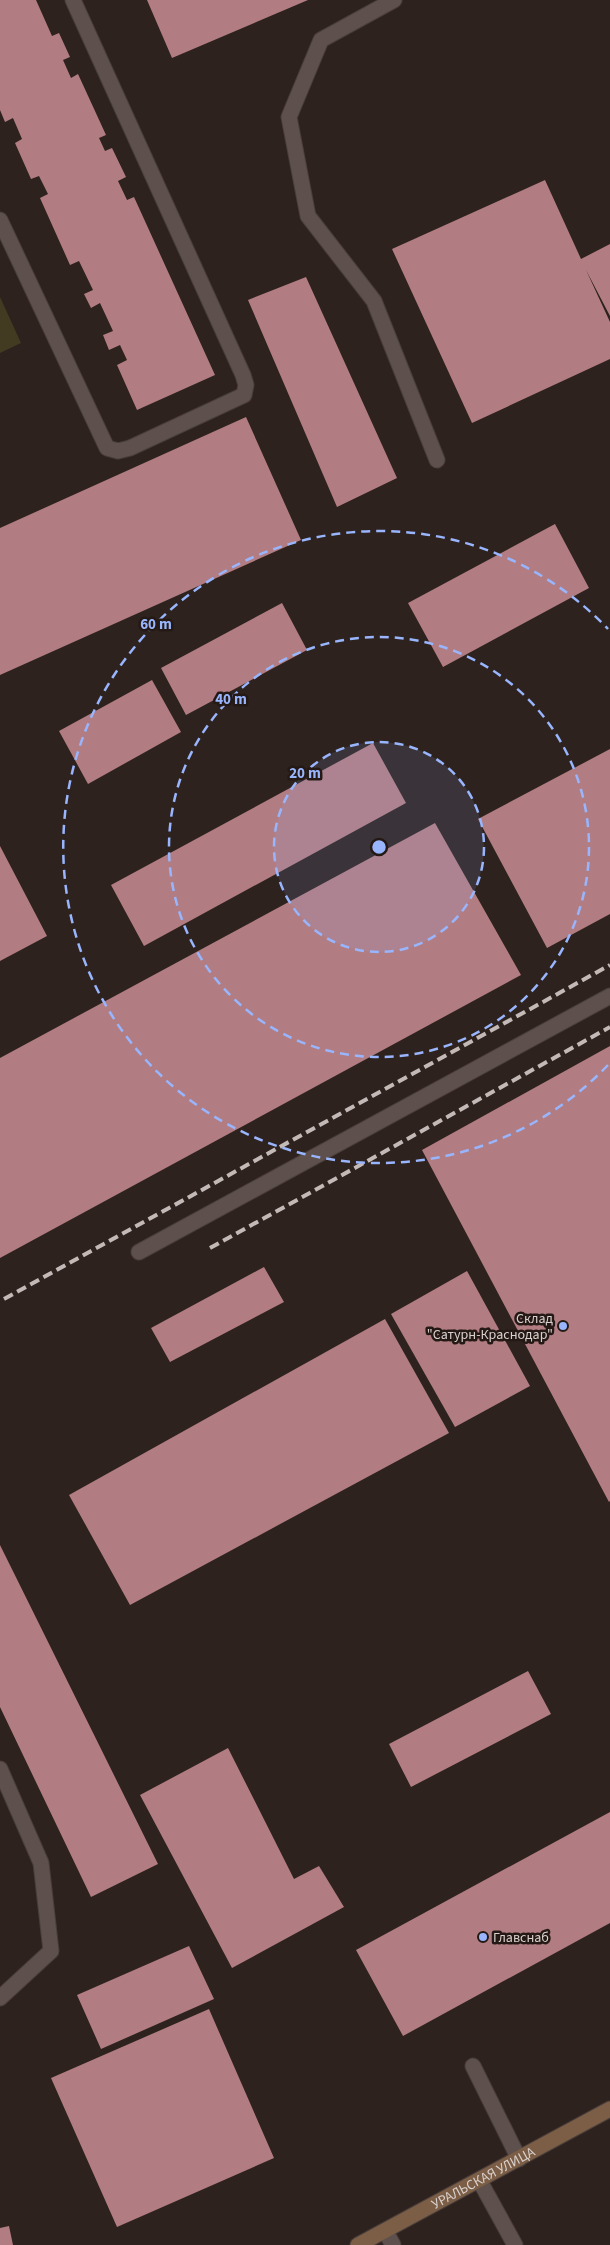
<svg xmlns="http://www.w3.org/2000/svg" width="610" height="2245" font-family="'Source Sans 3',sans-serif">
<rect width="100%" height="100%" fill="#2e221e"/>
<path fill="#423b22" d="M 0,297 L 21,343 L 0,353 Z"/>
<path fill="#b17d82" d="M 0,0 L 36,0 L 52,36 L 59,33 L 70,57 L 63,60 L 71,78 L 78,74 L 106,135 L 99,138 L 105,151 L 112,148 L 126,177 L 118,181 L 127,200 L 134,197 L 215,375 L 137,410 L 117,365 L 127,360 L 120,345 L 109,350 L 103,335 L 113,331 L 100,303 L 91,308 L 84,294 L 93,290 L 79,261 L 70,265 L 40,198 L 48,194 L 39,176 L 31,179 L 15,143 L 22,139 L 13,118 L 5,122 L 0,110 Z
M 147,0 L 308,0 L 172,58 Z
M 545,180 L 581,259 L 610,244 L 610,316 L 586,270 L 610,322 L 610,359 L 472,423 L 392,249 Z
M 306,277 L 397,478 L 337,507 L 248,300 Z
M 246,417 L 301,540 L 0,675 L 0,528 Z
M 555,524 L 589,588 L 443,667 L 408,603 Z
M 282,603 L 307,650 L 186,715 L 161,668 Z
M 152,680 L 181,732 L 88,784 L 59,731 Z
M 373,743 L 406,803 L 144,946 L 111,885 Z
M 610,749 L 610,914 L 547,948 L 478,819 Z
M 435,823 L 521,975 L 0,1258 L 0,1058 Z
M 0,846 L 47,936 L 0,961 Z
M 610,1046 L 610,1501 L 609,1502 L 422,1150 Z
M 264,1267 L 284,1302 L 170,1362 L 151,1328 Z
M 467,1271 L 530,1386 L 455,1427 L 391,1314 Z
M 385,1319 L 449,1433 L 130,1605 L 69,1495 Z
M 0,1545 L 158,1864 L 91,1897 L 0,1707 Z
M 528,1671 L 551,1714 L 411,1787 L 389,1744 Z
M 228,1748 L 294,1879 L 319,1866 L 344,1907 L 232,1968 L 140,1795 Z
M 610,1812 L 610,1923 L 403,2036 L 356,1950 Z
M 189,1946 L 214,1999 L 101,2049 L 77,1995 Z
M 209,2009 L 274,2158 L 117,2227 L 51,2078 Z
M 9,2226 L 13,2245 L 0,2245 L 0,2228 Z"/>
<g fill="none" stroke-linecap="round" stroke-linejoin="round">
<defs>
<path id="lane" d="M 394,0 L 321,40 L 289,117 L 308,216 L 374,301 L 437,460
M 0,220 L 107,448 L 118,451 L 130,448 L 244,395 L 246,385 L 243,375 L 73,0
M 139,1252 L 610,996
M 0,1769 L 41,1863 L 51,1951 L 0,1998
M 473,2066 L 519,2159
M 482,2185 L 515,2245
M 388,2236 L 393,2245"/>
<g id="secondary">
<path id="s1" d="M 358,2245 L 610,2109"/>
</g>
</defs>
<use href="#lane" stroke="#493e3b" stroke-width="17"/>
<use href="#secondary" stroke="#493e3b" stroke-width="17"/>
<use href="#lane" stroke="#5e504c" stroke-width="15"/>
<use href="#secondary" stroke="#7b5e45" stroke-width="15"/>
<path stroke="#c3b9b6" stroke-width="4" stroke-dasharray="10 5" stroke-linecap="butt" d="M 210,1248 L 610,1027
M 4,1299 L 610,965"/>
</g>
<circle cx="379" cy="847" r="105" fill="#98b5fd" fill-opacity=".12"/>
<g fill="none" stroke="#98b5fd" stroke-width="2.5" stroke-dasharray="9 6">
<circle cx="379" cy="847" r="105"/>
<circle cx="379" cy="847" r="210"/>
<path d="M608 1065A316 316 0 1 1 608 629"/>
</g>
<g fill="#98b5fd" stroke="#241915" stroke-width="2">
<circle cx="563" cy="1326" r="5"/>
<circle cx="483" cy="1937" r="5"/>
</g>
<g text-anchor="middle" stroke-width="5" stroke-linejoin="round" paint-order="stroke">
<g font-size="14" fill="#dad1ce" stroke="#241915" text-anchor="end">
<text x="553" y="1323">Склад<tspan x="553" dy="16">"Сатурн-Краснодар"</tspan></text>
<text x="493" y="1942" text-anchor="start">Главснаб</text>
</g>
<g font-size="14" fill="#dad1ce" stroke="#241915">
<text dy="5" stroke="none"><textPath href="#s1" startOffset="142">УРАЛЬСКАЯ УЛИЦА</textPath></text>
</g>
</g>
<circle cx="379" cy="847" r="8" fill="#98b5fd" stroke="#241915" stroke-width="2.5"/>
<g font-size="15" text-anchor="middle" font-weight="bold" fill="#98b5fd" stroke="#241915" stroke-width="5" stroke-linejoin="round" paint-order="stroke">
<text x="156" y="629">60 m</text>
<text x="231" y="704">40 m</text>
<text x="305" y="778">20 m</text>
</g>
</svg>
